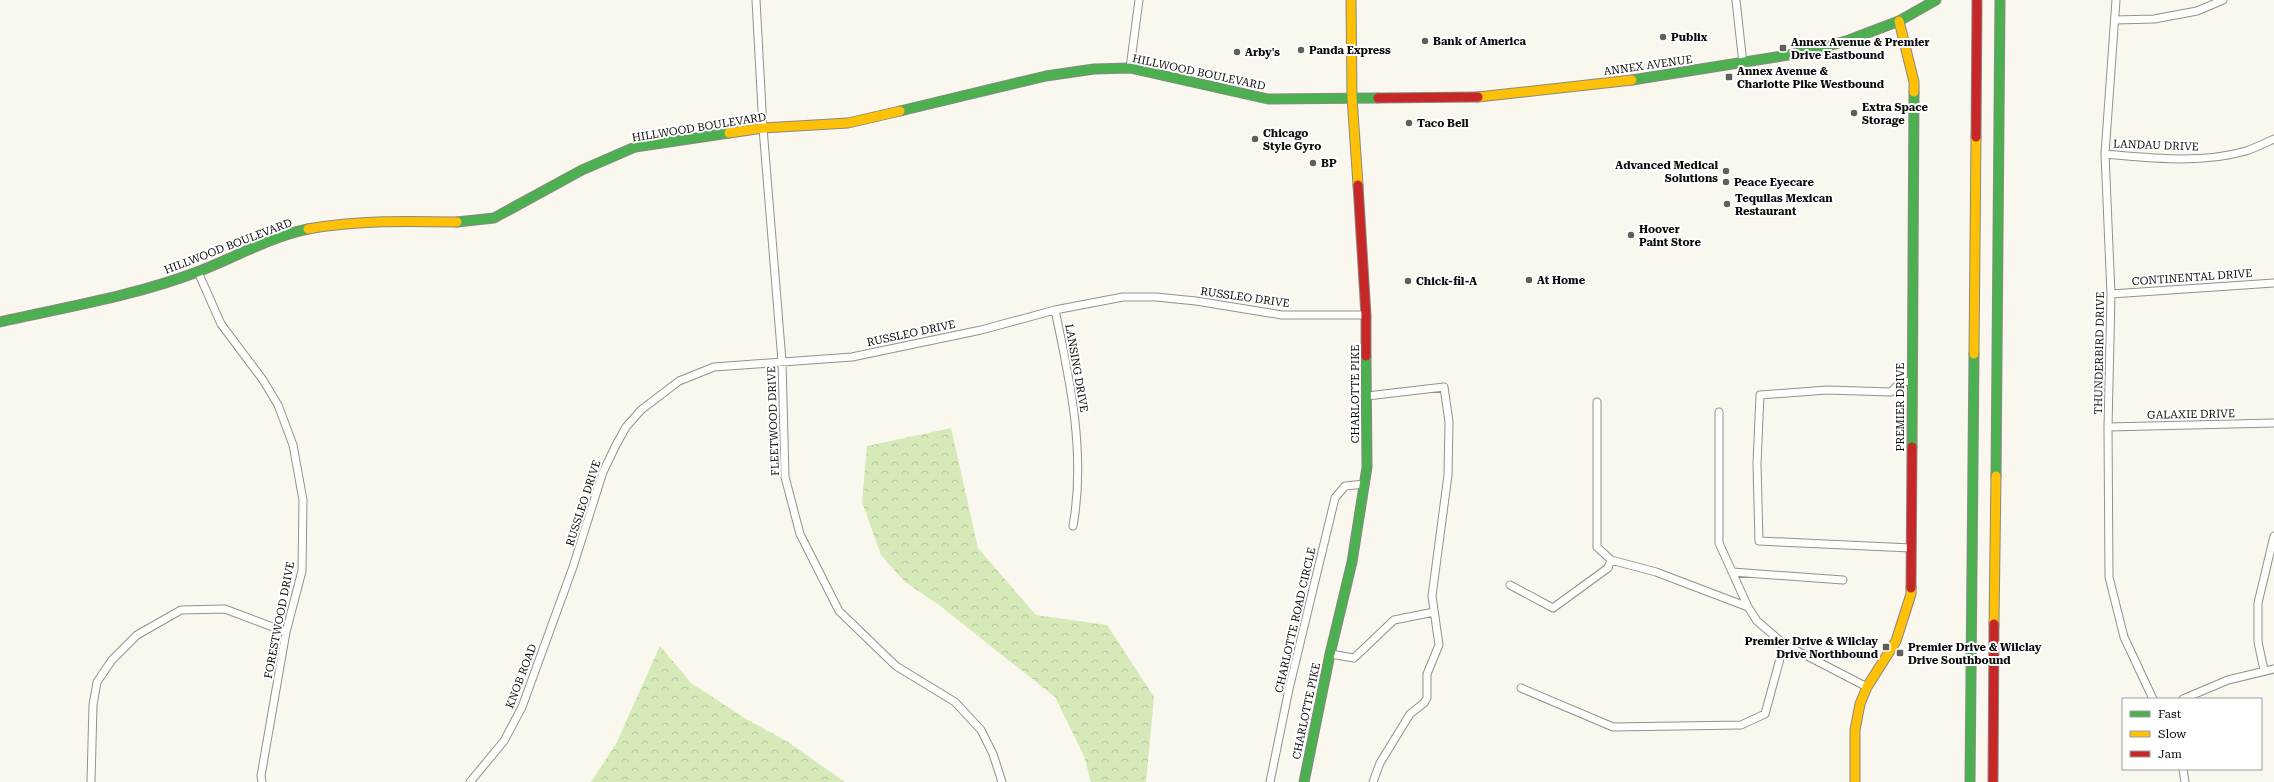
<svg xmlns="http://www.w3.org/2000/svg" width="2274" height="782" font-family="'Roboto Serif',serif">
<defs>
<pattern id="forest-crowns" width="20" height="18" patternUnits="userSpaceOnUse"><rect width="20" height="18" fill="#d5e9b9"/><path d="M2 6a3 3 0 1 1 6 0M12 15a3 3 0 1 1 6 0" fill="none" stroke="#b6c69e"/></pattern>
</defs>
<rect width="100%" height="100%" fill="#faf7ee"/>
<path fill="url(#forest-crowns)" d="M 951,428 L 978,548 L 1036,615 L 1107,625 L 1154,697 L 1146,782 L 1091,782 L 1084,756 L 1055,697 L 939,605 L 905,582 L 881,555 L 862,502 L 867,446 Z
M 660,646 L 691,683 L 746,719 L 788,742 L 845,782 L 591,782 L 616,744 Z"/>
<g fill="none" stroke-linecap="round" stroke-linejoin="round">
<defs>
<path id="street" d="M 756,0 L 763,128 L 782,361 L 785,477 L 800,534 L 839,611 L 896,666 L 955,702 L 981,730 L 993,754 L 1002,782
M 1736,0 L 1743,64
M 2116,0 L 2105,154 L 2111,294 L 2108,427 L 2109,577 L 2124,637 L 2153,699
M 2115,20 L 2154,19 L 2197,11 L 2223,0
M 1130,68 L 1139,0
M 2105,154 C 2151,158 2201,164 2246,151 C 2255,148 2265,143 2274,139
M 198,272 L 221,324 L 263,380 L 278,405 L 293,445 L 303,500 L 302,571 L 286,632 L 261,776 L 262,782
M 2111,294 L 2274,283
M 1055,310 C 1070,380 1086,454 1073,526
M 1367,396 L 1444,387 L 1449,422 L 1448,475 L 1432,596 L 1439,645 L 1427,674 L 1427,698 L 1424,703 L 1410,714 L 1380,763 L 1373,782
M 1597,402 L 1597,547 L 1611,560 L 1656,572 L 1748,607 L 1757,621 L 1784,644 L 1867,687
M 1719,412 L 1719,543 L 1748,607
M 2108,427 L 2274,423
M 1911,548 L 1759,541 L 1757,464 L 1760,395 L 1827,390 L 1891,392 L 1901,382 L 1912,381
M 1732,572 L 1843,580
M 1510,585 L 1553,608 L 1608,568 L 1611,560
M 1330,654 L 1354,658 L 1394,620 L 1434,612
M 2264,670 L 2258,642 L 2258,603 L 2274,536
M 1521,688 L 1613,727 L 1741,725 L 1765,714 L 1784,644
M 2183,699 L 2228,680 L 2274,669
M 2183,769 L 2185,782
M 91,782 L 93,705 L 97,682 L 112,660 L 137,635 L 181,610 L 225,609 L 286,632
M 470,782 L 504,741 L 522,707 L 573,567 L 603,472 L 616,445 L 626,427 L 641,410 L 679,381 L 714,367 L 852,357 L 981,330 L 1055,310 L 1123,297 L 1156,297 L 1196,301 L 1282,315 L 1366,315
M 1270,782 L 1289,689 L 1335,498 L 1345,486 L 1365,484"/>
<path id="fast" d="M 1632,80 L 1807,52 L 1849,40 L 1899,21 L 1936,0
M 900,111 L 1046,76 L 1094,69 L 1130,68 L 1268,99 L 1378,98
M 457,222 L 494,218 L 582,170 L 635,147 L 729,133
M 0,322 C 66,307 134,296 197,272 C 234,258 269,237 308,229
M 1912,447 L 1914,92
M 1996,476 L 2000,0
M 1304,782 L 1330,654 L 1352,562 L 1367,467 L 1366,356
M 1970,782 L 1974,354"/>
<path id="slow" d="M 1351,0 L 1352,97 L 1358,185
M 1899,21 L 1914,82 L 1914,92
M 1478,97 L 1632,80
M 729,133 L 763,128 L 848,123 L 900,111
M 308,229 C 357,220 407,221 457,222
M 1974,354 L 1976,137
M 1994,624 L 1996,476
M 1855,782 L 1855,730 L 1860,704 L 1867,687 L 1896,641 L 1911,594 L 1911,588"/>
<path id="jam" d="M 1378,98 L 1478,97
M 1976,137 L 1977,0
M 1358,185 L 1366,315 L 1366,356
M 1911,588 L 1912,447
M 1993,782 L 1994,624"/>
</defs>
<use href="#street" stroke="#93918d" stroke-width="9"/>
<use href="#fast" stroke="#898884" stroke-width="11"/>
<use href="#slow" stroke="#898884" stroke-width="11"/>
<use href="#jam" stroke="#898884" stroke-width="11"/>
<use href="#street" stroke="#fefefc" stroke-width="7"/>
<use href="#fast" stroke="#4caf50" stroke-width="9"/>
<use href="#slow" stroke="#ffc107" stroke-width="9"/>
<use href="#jam" stroke="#c62828" stroke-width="9"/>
</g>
<g fill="#5f5e5a" stroke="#fff" stroke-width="1.5">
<circle cx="1663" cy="37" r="4"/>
<circle cx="1425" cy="41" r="4"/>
<rect x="1779" y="44" width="8" height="8" rx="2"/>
<circle cx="1301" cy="50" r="4"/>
<circle cx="1237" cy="52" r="4"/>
<rect x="1725" y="73" width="8" height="8" rx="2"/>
<circle cx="1854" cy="113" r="4"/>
<circle cx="1409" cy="123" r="4"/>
<circle cx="1255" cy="139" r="4"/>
<circle cx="1313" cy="163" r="4"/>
<circle cx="1726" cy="171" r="4"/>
<circle cx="1726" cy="182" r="4"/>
<circle cx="1727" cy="204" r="4"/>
<circle cx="1631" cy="235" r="4"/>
<circle cx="1529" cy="280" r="4"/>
<circle cx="1408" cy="281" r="4"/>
<rect x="1882" y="643" width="8" height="8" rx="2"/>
<rect x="1896" y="649" width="8" height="8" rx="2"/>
</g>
<g text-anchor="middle" stroke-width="4" stroke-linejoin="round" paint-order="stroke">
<g font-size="11" font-weight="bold" fill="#0b0b0b" stroke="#fff" text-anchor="start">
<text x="1671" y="41">Publix</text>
<text x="1433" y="45">Bank of America</text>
<text x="1791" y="46">Annex Avenue &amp; Premier<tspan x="1791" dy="13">Drive Eastbound</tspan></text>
<text x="1309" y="54">Panda Express</text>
<text x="1245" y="56">Arby's</text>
<text x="1737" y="75">Annex Avenue &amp;<tspan x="1737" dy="13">Charlotte Pike Westbound</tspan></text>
<text x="1862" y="111">Extra Space<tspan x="1862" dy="13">Storage</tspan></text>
<text x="1417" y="127">Taco Bell</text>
<text x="1263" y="137">Chicago<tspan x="1263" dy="13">Style Gyro</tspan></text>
<text x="1321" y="167">BP</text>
<text x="1718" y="169" text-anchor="end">Advanced Medical<tspan x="1718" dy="13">Solutions</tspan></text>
<text x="1734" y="186">Peace Eyecare</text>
<text x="1735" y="202">Tequilas Mexican<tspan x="1735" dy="13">Restaurant</tspan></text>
<text x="1639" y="233">Hoover<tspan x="1639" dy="13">Paint Store</tspan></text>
<text x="1537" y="284">At Home</text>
<text x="1416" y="285">Chick-fil-A</text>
<text x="1878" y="645" text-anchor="end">Premier Drive &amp; Wilclay<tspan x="1878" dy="13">Drive Northbound</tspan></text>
<text x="1908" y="651">Premier Drive &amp; Wilclay<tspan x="1908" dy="13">Drive Southbound</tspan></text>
</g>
<g font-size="11" fill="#0b0b0b" stroke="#fff">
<text transform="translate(1648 65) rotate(-8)" y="4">ANNEX AVENUE</text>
<text transform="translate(1199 72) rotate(12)" y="4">HILLWOOD BOULEVARD</text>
<text transform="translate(699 127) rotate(-9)" y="4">HILLWOOD BOULEVARD</text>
<text transform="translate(2156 145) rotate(2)" y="4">LANDAU DRIVE</text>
<text transform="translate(228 246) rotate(-21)" y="4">HILLWOOD BOULEVARD</text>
<text transform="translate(2192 277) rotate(-4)" y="4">CONTINENTAL DRIVE</text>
<text transform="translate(1245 297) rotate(8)" y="4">RUSSLEO DRIVE</text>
<text transform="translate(911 333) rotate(-12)" y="4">RUSSLEO DRIVE</text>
<text transform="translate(2099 353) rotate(-89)" y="4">THUNDERBIRD DRIVE</text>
<text transform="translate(1077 368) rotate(80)" y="4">LANSING DRIVE</text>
<text transform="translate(1355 394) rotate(-90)" y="4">CHARLOTTE PIKE</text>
<text transform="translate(1900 407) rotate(-90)" y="4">PREMIER DRIVE</text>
<text transform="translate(2191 414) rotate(-1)" y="4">GALAXIE DRIVE</text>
<text transform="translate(773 421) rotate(-92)" y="4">FLEETWOOD DRIVE</text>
<text transform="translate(583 503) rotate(-72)" y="4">RUSSLEO DRIVE</text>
<text transform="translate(279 620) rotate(-79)" y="4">FORESTWOOD DRIVE</text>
<text transform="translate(1295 620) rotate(-77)" y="4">CHARLOTTE ROAD CIRCLE</text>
<text transform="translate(521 676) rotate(-69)" y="4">KNOB ROAD</text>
<text transform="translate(1306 711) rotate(-78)" y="4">CHARLOTTE PIKE</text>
</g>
</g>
<rect x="2122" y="698" width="140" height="72" fill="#ffffff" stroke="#9d9d9d"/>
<rect x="2130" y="711" width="20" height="6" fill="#4caf50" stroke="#9d9d9d"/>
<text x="2158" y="718" font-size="12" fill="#0b0b0b">Fast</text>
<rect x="2130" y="731" width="20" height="6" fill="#ffc107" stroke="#9d9d9d"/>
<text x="2158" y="738" font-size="12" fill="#0b0b0b">Slow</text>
<rect x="2130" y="751" width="20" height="6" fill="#c62828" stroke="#9d9d9d"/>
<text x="2158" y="758" font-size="12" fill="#0b0b0b">Jam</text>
</svg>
